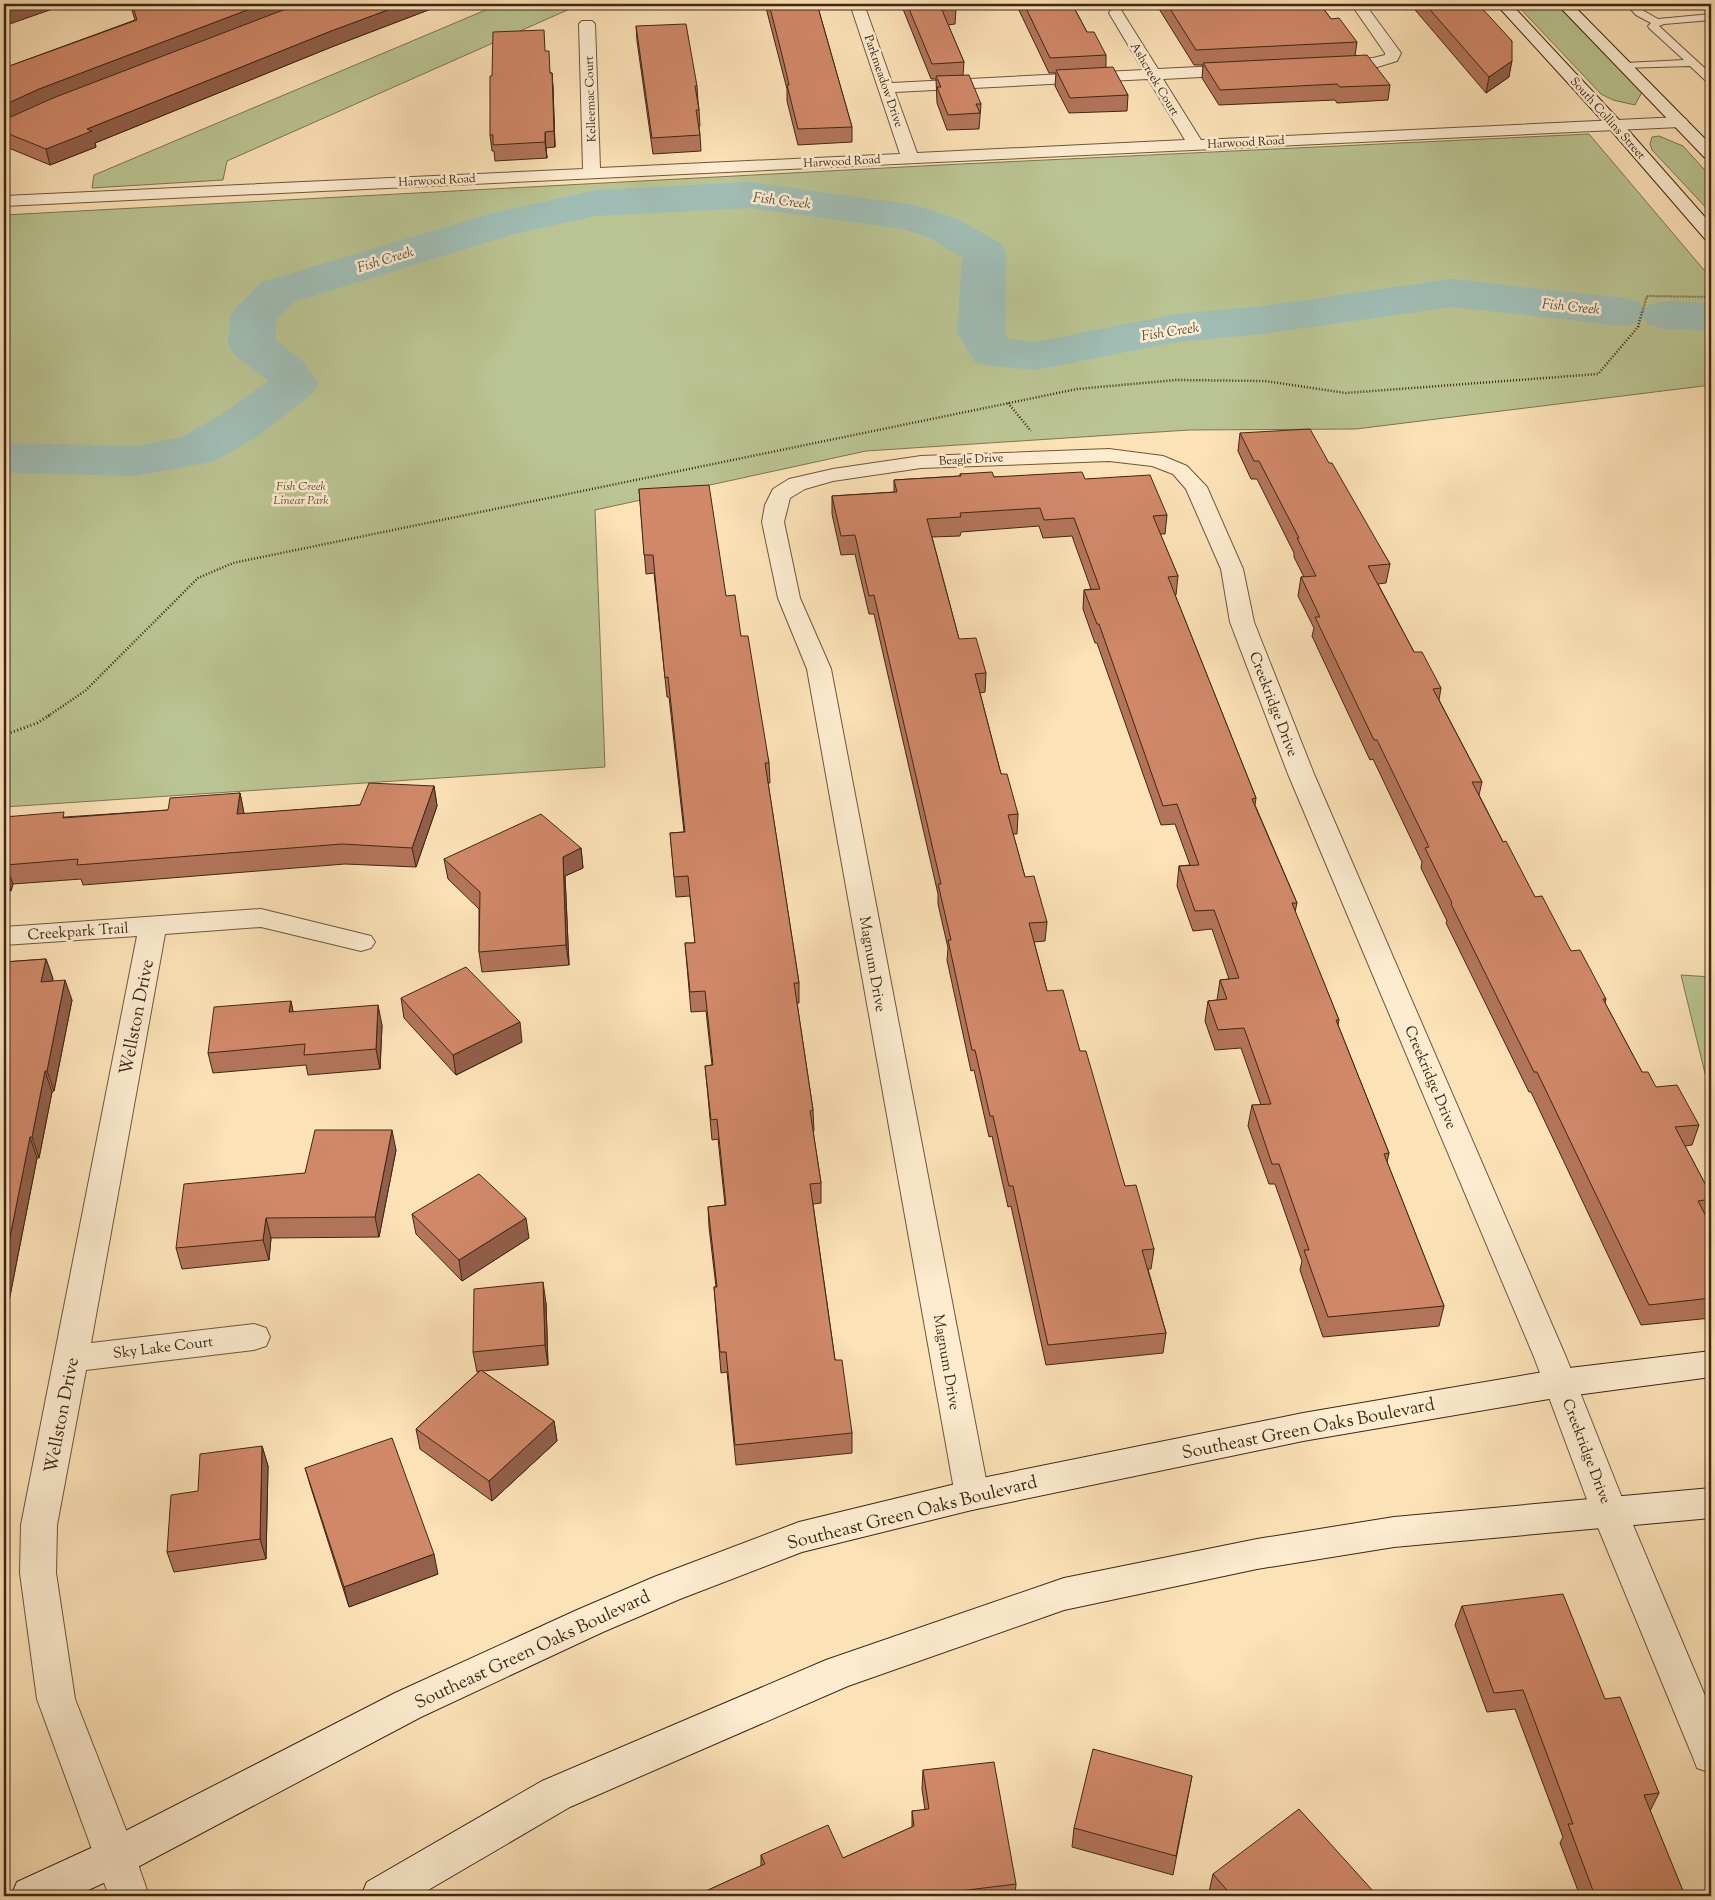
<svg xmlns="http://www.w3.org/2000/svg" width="1715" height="1900" font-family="'Sorts Mill Goudy',serif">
<rect width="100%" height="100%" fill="#fce2b7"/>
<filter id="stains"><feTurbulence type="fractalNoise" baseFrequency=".004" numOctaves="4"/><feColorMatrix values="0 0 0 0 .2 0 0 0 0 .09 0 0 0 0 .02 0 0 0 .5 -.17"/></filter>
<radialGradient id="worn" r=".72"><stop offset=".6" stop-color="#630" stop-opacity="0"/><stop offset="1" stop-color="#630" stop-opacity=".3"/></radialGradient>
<path fill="#bac492" stroke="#7c7654" d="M 500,4 L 581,4 L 227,161 L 223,180 L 92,188 L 94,175 Z
M 1516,4 L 1556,4 L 1642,92 L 1635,105 L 1613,100 L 1601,94 Z
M 1589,134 L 1704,270 L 1711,270 L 1711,385 L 1356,429 L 1189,430 L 866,451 L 595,510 L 605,767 L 4,807 L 4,215 L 941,165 Z
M 1659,136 L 1683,146 L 1711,177 L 1711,213 L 1652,150 L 1650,144 L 1652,137 Z
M 1681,975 L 1711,977 L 1711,1098 Z"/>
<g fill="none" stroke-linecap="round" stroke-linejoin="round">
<path fill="#a0bdb5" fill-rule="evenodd" d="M 750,182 L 909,204 L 924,208 L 958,219 L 1000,243 L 1006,252 L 1005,333 L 1008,339 L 1035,342 L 1177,314 L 1263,306 L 1452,279 L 1623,298 L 1639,302 L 1645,310 L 1649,305 L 1665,301 L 1711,303 L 1711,331 L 1665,329 L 1649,325 L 1643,317 L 1639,322 L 1623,326 L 1452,307 L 1263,334 L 1177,342 L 1035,370 L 992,366 L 975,362 L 957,333 L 962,257 L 928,237 L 903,229 L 750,208 L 596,216 L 514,234 L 294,302 L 276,320 L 276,340 L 305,363 L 319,384 L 312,394 L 258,436 L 215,461 L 136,476 L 4,473 L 4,443 L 136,446 L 182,437 L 222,414 L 268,381 L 235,355 L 228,345 L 230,317 L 237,307 L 262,282 L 489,214 L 596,190 Z"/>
<defs>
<path id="service" d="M 1626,4 L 1636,4 L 1644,11 L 1658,19 L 1711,14 L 1711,20 L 1664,24 L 1659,26 L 1711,74 L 1711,83 L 1707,82 L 1690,66 L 1621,68 L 1620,66 L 1625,63 L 1684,60 L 1649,28 L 1648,26 L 1651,23 L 1636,15 Z"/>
<path id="minor" d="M 850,4 L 864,4 L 892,83 L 1143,70 L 1109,13 L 1111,10 L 1121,10 L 1158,69 L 1239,65 L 1245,67 L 1247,70 L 1245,73 L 1239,75 L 1163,79 L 1201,140 L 1680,117 L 1686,119 L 1688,122 L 1686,125 L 1680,127 L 4,206 L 4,196 L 583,169 L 579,24 L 582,21 L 592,21 L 595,24 L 600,168 L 900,154 ZM 1148,79 L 1185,140 L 917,153 L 895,92 Z
M 1351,4 L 1365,4 L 1401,53 L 1397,61 L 1374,68 L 1331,68 L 1329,65 L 1331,62 L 1337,60 L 1373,58 L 1385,55 L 1385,53 Z
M 1109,449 L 1163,456 L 1187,466 L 1207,487 L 1243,569 L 1254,622 L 1314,774 L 1566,1357 L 1628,1513 L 1711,1710 L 1711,1773 L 1697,1768 L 1692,1755 L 1592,1513 L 1534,1357 L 1288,774 L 1230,622 L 1221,569 L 1186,489 L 1173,474 L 1152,466 L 1109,461 L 921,468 L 833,481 L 805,489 L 790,498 L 784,522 L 800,598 L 831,669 L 989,1495 L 984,1505 L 972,1510 L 960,1505 L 955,1495 L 807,669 L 778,598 L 762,522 L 765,505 L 773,489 L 789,479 L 833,469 L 921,456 Z
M 261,909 L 371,936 L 375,942 L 371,948 L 361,951 L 261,927 L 165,934 L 91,1343 L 254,1324 L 266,1328 L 270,1337 L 266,1346 L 254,1350 L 86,1370 L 57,1525 L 56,1573 L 75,1699 L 128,1835 L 149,1896 L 109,1896 L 37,1699 L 20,1573 L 21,1525 L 137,936 L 4,945 L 4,927 Z"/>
<path id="secondary" d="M 1496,4 L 1511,4 L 1621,122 L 1711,224 L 1711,240 L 1705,239 L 1609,128 Z
M 1557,4 L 1572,4 L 1711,145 L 1711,159 L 1705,158 Z
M 1711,1351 L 1711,1377 L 1561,1397 L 1303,1441 L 972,1510 L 802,1552 L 680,1599 L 603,1632 L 421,1717 L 130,1871 L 75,1896 L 11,1896 L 17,1882 L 102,1843 L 395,1693 L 577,1610 L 654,1577 L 799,1522 L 972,1480 L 1303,1413 L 1561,1369 Z
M 1711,1488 L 1711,1518 L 1394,1547 L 1257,1569 L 1064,1610 L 848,1686 L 570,1807 L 418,1896 L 361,1896 L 367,1882 L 542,1781 L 826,1660 L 1064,1578 L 1257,1539 L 1394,1517 Z"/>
</defs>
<use href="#service" stroke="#6e563e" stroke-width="2"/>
<use href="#minor" stroke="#6e563e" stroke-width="2"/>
<use href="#secondary" stroke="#3e2716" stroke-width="2"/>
<path stroke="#3e2716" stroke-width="2" stroke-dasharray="0.5 1" stroke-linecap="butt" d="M 1642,313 L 1647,296 L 1711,297"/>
<path stroke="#3e2716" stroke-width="2.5" stroke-dasharray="1 2" stroke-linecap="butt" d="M 1008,403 L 1031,431
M 48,716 L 85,691 L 198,578 L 233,563 L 1077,389 L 1176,380 L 1265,381 L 1346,393 L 1598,374 L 1638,327 L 1642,312"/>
<path stroke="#3e2716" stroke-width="3" stroke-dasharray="1 2.5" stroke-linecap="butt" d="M 4,735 L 37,723 L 50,715"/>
<use href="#service" fill="#fdecd0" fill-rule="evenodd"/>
<use href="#minor" fill="#fdecd0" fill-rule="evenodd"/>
<use href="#secondary" fill="#fdecd0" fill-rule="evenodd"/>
</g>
<path fill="#b3755a" stroke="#3e2716" d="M 130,4 L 444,4 L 334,46 L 95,143 L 96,147 L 50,165 L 4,146 L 4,68 L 135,20 Z
M 765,4 L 817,4 L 852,127 L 852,142 L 798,145 L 787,101 L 787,89 Z
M 901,4 L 953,4 L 956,9 L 955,24 L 948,25 L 964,62 L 963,75 L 981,104 L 979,129 L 947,130 L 937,103 L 936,79 L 931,79 Z
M 1016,4 L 1072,4 L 1087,32 L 1106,55 L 1106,68 L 1128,95 L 1127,111 L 1069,113 L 1055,86 L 1056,73 L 1049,73 Z
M 1156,4 L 1320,4 L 1331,19 L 1357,42 L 1355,56 L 1390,85 L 1388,100 L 1337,103 L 1335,100 L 1219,105 L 1202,78 L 1203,65 L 1194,65 Z
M 1410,4 L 1478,4 L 1509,77 L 1486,93 Z
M 636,26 L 697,86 L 698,101 L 699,110 L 700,126 L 699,126 L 700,135 L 701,151 L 653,154 L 637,41 Z
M 545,51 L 550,73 L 552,73 L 553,88 L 555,147 L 546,148 L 547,158 L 495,161 L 494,151 L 492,151 L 490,135 Z
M 1240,433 L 1329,463 L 1390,564 L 1386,583 L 1378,584 L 1414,652 L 1441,688 L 1439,700 L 1482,782 L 1479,795 L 1503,842 L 1535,897 L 1571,951 L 1606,999 L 1605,1003 L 1642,1072 L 1656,1087 L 1699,1125 L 1692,1145 L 1685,1146 L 1711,1195 L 1711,1205 L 1707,1217 L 1711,1226 L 1711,1318 L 1641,1325 L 1531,1092 L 1529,1092 L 1446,923 L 1447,921 L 1421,868 L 1422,862 L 1373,759 L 1370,760 L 1312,636 L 1314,628 L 1298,596 L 1301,577 L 1304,577 L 1294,557 L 1294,553 L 1257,479 L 1251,479 L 1238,451 Z
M 960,474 L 994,477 L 1085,479 L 1167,515 L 1165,534 L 1160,534 L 1178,576 L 1176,595 L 1175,595 L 1256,798 L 1255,805 L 1297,903 L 1295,912 L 1339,1020 L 1338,1025 L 1389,1153 L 1387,1162 L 1444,1306 L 1439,1326 L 1323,1337 L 1300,1270 L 1302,1261 L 1275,1184 L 1269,1184 L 1248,1126 L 1252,1105 L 1261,1105 L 1241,1048 L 1215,1050 L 1205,1021 L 1208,1001 L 1217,1000 L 1220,980 L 1229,979 L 1212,929 L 1193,931 L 1177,886 L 1179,866 L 1190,865 L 1175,824 L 1161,825 L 1097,643 L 1095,643 L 1083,609 L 1084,590 L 1091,589 L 1072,536 L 1043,538 L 1039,526 L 961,532 L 960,536 L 932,537 L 959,639 L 986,673 L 985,692 L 980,693 L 1001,774 L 1018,814 L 1017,834 L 1013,834 L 1025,877 L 1047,922 L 1045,941 L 1034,942 L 1047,991 L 1080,1051 L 1125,1186 L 1154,1249 L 1151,1269 L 1148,1269 L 1166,1333 L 1163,1353 L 1046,1365 L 1011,1206 L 1008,1207 L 992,1136 L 989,1137 L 974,1070 L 971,1071 L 947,960 L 948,948 L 938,904 L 938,894 L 874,614 L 869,614 L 855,554 L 841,555 L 832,514 L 832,496 L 894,492 L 894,480 L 960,476 Z
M 639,489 L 726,596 L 741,636 L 769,763 L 770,783 L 768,783 L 799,983 L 799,1003 L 797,1003 L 813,1110 L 814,1131 L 813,1131 L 821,1183 L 821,1203 L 813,1204 L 835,1360 L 852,1433 L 852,1453 L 736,1465 L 727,1372 L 721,1373 L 714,1287 L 716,1287 L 709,1227 L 708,1207 L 725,1205 L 718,1139 L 712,1140 L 707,1086 L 705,1066 L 712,1065 L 706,1011 L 691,1012 L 685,943 L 695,943 L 690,896 L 676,897 L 670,833 L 684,832 L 669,697 L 667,697 L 654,573 L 646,574 Z
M 434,786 L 437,806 L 416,867 L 345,864 L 83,885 L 81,879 L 13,884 L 11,891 L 4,891 L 4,817 L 65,817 L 168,810 L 240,793 L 244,814 L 360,805 Z
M 581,848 L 583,868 L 565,876 L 569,965 L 482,972 L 479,952 L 479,909 L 448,879 L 444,859 Z
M 46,959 L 53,979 L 52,981 L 72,1000 L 54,1091 L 52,1092 L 39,1158 L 37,1158 L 8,1306 L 4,1306 L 4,962 Z
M 401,998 L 522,1042 L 456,1075 L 404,1018 Z
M 291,1001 L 293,1012 L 382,1025 L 380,1069 L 308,1075 L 306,1065 L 213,1073 L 208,1053 Z
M 396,1150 L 379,1237 L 271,1238 L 269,1260 L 182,1269 L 176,1248 L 305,1173 Z
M 412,1214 L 529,1238 L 462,1281 L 416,1234 Z
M 546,1303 L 548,1365 L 482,1371 L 554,1421 L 557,1441 L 492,1501 L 420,1449 L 416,1429 L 480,1371 L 477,1372 L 473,1352 Z
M 262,1446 L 268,1466 L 266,1559 L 174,1572 L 167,1552 Z
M 305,1468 L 438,1574 L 349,1607 L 311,1488 Z
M 1462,1606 L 1605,1699 L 1659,1793 L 1650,1811 L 1685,1896 L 1580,1896 L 1560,1843 L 1563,1837 L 1515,1709 L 1487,1712 L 1455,1625 Z
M 923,1770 L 1016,1884 L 1015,1896 L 695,1896 L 761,1866 L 761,1855 L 843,1858 L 912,1827 L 912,1811 L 925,1810 L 922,1789 Z
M 1192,1776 L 1173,1875 L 1072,1847 L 1074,1828 Z
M 1213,1874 L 1373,1891 L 1371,1896 L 1212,1896 L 1209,1892 Z"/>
<path fill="#925f4a" stroke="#3e2716" d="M 21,4 L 67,4 L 4,26 L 4,10 Z
M 263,4 L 303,4 L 4,122 L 4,105 L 39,89 Z
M 404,4 L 444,4 L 334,46 L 95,143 L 96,147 L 50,165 L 46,149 L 87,129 L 331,31 Z
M 1512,61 L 1509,77 L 1486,93 L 1489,77 Z
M 552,73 L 553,88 L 555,147 L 554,131 Z
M 545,132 L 546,148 L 547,158 L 545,142 Z
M 434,786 L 437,806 L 416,867 L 412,848 Z
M 240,793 L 244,813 L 242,834 L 237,814 Z
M 581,848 L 583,868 L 565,876 L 569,965 L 566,945 L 563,857 Z
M 6,865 L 13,884 L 11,891 L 5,871 Z
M 46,959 L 53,979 L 48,1002 L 41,982 Z
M 65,980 L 72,1000 L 54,1091 L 47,1071 Z
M 291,1001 L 295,1021 L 289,1012 Z
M 378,1005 L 382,1025 L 380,1069 L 376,1049 Z
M 520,1022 L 522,1042 L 456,1075 L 453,1055 Z
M 45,1071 L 52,1092 L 39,1158 L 32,1137 Z
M 392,1130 L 396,1150 L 379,1237 L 375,1217 Z
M 30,1137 L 37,1158 L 8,1306 L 4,1295 L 4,1267 Z
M 266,1218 L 271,1238 L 269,1260 L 263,1240 Z
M 526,1218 L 529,1238 L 462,1281 L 459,1260 Z
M 543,1282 L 546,1303 L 548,1365 L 545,1345 Z
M 554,1421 L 557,1441 L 492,1501 L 489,1481 Z
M 262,1446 L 268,1466 L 266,1559 L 260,1539 Z
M 434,1554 L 438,1574 L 349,1607 L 344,1587 Z
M 1373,1891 L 1371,1896 L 1366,1896 Z"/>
<path fill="#d08869" stroke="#3e2716" d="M 4,4 L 21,4 L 4,10 Z
M 132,4 L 263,4 L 39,89 L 4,105 L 4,68 L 137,20 Z
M 299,4 L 404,4 L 331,31 L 87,129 L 92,131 L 46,149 L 4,132 L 4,120 L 53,98 Z
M 769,4 L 817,4 L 852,127 L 798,129 L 787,85 L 789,85 L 784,63 Z
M 907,4 L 953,4 L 956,9 L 942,10 L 964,62 L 932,64 Z
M 1024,4 L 1072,4 L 1087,32 L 1094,32 L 1106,55 L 1050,58 Z
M 1167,4 L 1320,4 L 1331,19 L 1339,18 L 1357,42 L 1196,50 Z
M 1425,4 L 1478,4 L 1512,41 L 1512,61 L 1489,77 Z
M 686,24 L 697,86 L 695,86 L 699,110 L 696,110 L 700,135 L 652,138 L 636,26 Z
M 544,30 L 545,51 L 549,51 L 550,73 L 552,73 L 554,131 L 545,132 L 545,142 L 493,145 L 493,135 L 490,135 L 490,76 L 492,76 L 493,32 Z
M 1367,55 L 1390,85 L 1340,87 L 1337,84 L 1220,90 L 1203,63 Z
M 1113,67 L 1128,95 L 1070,98 L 1056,70 Z
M 969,75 L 981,104 L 976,104 L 980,113 L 948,115 L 937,87 L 941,87 L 936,76 Z
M 1310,429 L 1329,463 L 1332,463 L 1390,564 L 1368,566 L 1414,652 L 1422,652 L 1441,688 L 1433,689 L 1482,782 L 1472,782 L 1503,842 L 1506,841 L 1535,897 L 1542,896 L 1571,951 L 1580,950 L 1606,999 L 1603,999 L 1642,1072 L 1648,1072 L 1656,1087 L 1677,1085 L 1699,1125 L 1675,1127 L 1711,1195 L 1711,1199 L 1698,1201 L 1711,1226 L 1711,1298 L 1649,1305 L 1537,1072 L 1534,1072 L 1451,904 L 1452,903 L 1425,848 L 1429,847 L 1377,740 L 1374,740 L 1315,617 L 1320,617 L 1301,577 L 1316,576 L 1297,538 L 1299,538 L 1259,461 L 1254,461 L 1240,433 Z
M 992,472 L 994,477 L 1082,472 L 1085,479 L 1150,475 L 1167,515 L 1153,516 L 1178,576 L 1168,577 L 1256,798 L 1252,799 L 1297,903 L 1292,903 L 1339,1020 L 1336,1020 L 1389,1153 L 1384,1154 L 1444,1306 L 1328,1317 L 1304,1250 L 1309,1250 L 1279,1164 L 1272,1164 L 1252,1105 L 1271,1104 L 1244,1028 L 1218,1030 L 1208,1001 L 1227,999 L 1220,980 L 1239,978 L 1214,910 L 1195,911 L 1179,866 L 1199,865 L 1177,804 L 1163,806 L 1099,624 L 1097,624 L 1084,590 L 1100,589 L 1074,518 L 1044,520 L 1040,508 L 960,513 L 961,517 L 927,519 L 959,639 L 976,638 L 986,673 L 975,674 L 1001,774 L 1007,774 L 1018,814 L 1008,815 L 1025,877 L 1034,876 L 1047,922 L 1029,923 L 1047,991 L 1063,990 L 1080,1051 L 1086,1051 L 1125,1186 L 1136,1185 L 1154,1249 L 1142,1250 L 1166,1333 L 1048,1345 L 1013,1186 L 1009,1186 L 993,1116 L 990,1116 L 975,1050 L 972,1050 L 948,940 L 951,940 L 938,884 L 941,884 L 874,595 L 869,596 L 855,535 L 841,536 L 832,496 L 897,492 L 894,480 L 961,476 L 960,474 Z
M 709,485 L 726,596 L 735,595 L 741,636 L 748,636 L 769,763 L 765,763 L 799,983 L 794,983 L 813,1110 L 810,1111 L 821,1183 L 810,1184 L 835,1360 L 842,1360 L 852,1433 L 735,1445 L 726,1352 L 720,1352 L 714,1287 L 717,1287 L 708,1207 L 726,1205 L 717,1119 L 711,1120 L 705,1066 L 713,1065 L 705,991 L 690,992 L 685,943 L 695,943 L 688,876 L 674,877 L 670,833 L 685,832 L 668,677 L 665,678 L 653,555 L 644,555 L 639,489 Z
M 369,783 L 434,786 L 412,848 L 342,844 L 77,865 L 78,859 L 6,865 L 5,871 L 4,871 L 4,817 L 64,812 L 63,818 L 168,810 L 170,798 L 240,793 L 237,814 L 360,805 Z
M 541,814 L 581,848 L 563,857 L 566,945 L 479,952 L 480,892 L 444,859 Z
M 46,959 L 41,982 L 65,980 L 47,1071 L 45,1071 L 32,1137 L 30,1137 L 4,1267 L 4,962 Z
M 466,967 L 520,1022 L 453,1055 L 401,998 Z
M 291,1001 L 289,1012 L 378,1005 L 376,1049 L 304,1055 L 305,1044 L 208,1053 L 214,1007 Z
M 315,1130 L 392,1130 L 375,1217 L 266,1218 L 263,1240 L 176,1248 L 184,1184 L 305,1173 Z
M 479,1174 L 526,1218 L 459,1260 L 412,1214 Z
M 543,1282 L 545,1345 L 473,1352 L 474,1289 Z
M 481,1370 L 554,1421 L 489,1481 L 416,1429 Z
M 392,1438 L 434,1554 L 344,1587 L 305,1468 Z
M 262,1446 L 260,1539 L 167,1552 L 171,1495 L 198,1491 L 200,1454 Z
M 1563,1594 L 1605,1699 L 1620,1697 L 1659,1793 L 1644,1795 L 1685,1896 L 1595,1896 L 1568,1824 L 1573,1824 L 1523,1690 L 1494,1693 L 1462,1606 Z
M 1093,1749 L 1192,1776 L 1176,1856 L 1074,1828 Z
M 994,1762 L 1016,1884 L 919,1896 L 695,1896 L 765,1864 L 761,1855 L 828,1825 L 843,1858 L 914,1826 L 912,1811 L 929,1809 L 923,1770 Z
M 1299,1809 L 1373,1891 L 1366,1896 L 1232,1896 L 1213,1874 Z"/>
<g text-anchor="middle" stroke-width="5" stroke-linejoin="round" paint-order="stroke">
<g font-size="12" fill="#3e2716" stroke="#fdecd0">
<text transform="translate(1155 79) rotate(59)" y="4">Ashcreek Court</text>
<text transform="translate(884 81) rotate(71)" y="4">Parkmeadow Drive</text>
<text transform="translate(590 99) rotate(-92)" y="4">Kelleemac Court</text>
<text transform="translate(1608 118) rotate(48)" y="4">South Collins Street</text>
<text transform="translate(1246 142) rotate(-3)" y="4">Harwood Road</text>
<text transform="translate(842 161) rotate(-3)" y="4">Harwood Road</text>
<text transform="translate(437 180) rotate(-3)" y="4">Harwood Road</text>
<text transform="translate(971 459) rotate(-3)" y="4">Beagle Drive</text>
</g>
<g font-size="12" font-style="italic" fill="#5d4e35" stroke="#fdecd0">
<text x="301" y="490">Fish Creek<tspan x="301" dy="14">Linear Park</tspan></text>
</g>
<g font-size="14" font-style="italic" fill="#564c3e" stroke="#fdecd0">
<text transform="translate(782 200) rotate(7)" y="5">Fish Creek</text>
<text transform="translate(385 259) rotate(-17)" y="5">Fish Creek</text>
<text transform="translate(1571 306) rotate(6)" y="5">Fish Creek</text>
<text transform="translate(1170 331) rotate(-9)" y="5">Fish Creek</text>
</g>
<g font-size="15" fill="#3e2716" stroke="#fdecd0">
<text transform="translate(1274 704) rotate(69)" y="5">Creekridge Drive</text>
<text transform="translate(78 931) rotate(-4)" y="5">Creekpark Trail</text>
<text transform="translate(873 964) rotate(80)" y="5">Magnum Drive</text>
<text transform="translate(1431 1077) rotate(67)" y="5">Creekridge Drive</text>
<text transform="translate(163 1347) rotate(-7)" y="5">Sky Lake Court</text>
<text transform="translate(947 1362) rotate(80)" y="5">Magnum Drive</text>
<text transform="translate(1587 1451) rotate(69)" y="5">Creekridge Drive</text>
</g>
<g font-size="18" fill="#3e2716" stroke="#fdecd0">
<text transform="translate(136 1017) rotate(-79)" y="6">Wellston Drive</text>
<text transform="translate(61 1415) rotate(-79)" y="6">Wellston Drive</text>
<text transform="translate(1308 1428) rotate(-11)" y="6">Southeast Green Oaks Boulevard</text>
<text transform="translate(912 1512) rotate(-14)" y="6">Southeast Green Oaks Boulevard</text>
<text transform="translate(532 1649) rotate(-25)" y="6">Southeast Green Oaks Boulevard</text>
</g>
</g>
<rect width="1715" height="1900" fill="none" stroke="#fce2b7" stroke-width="20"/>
<rect x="5" y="5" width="1705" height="1890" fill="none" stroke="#3e2716" stroke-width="2.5"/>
<rect x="10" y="10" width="1695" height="1880" fill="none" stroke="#3e2716"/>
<rect width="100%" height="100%" filter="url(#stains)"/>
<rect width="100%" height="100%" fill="url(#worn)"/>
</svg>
